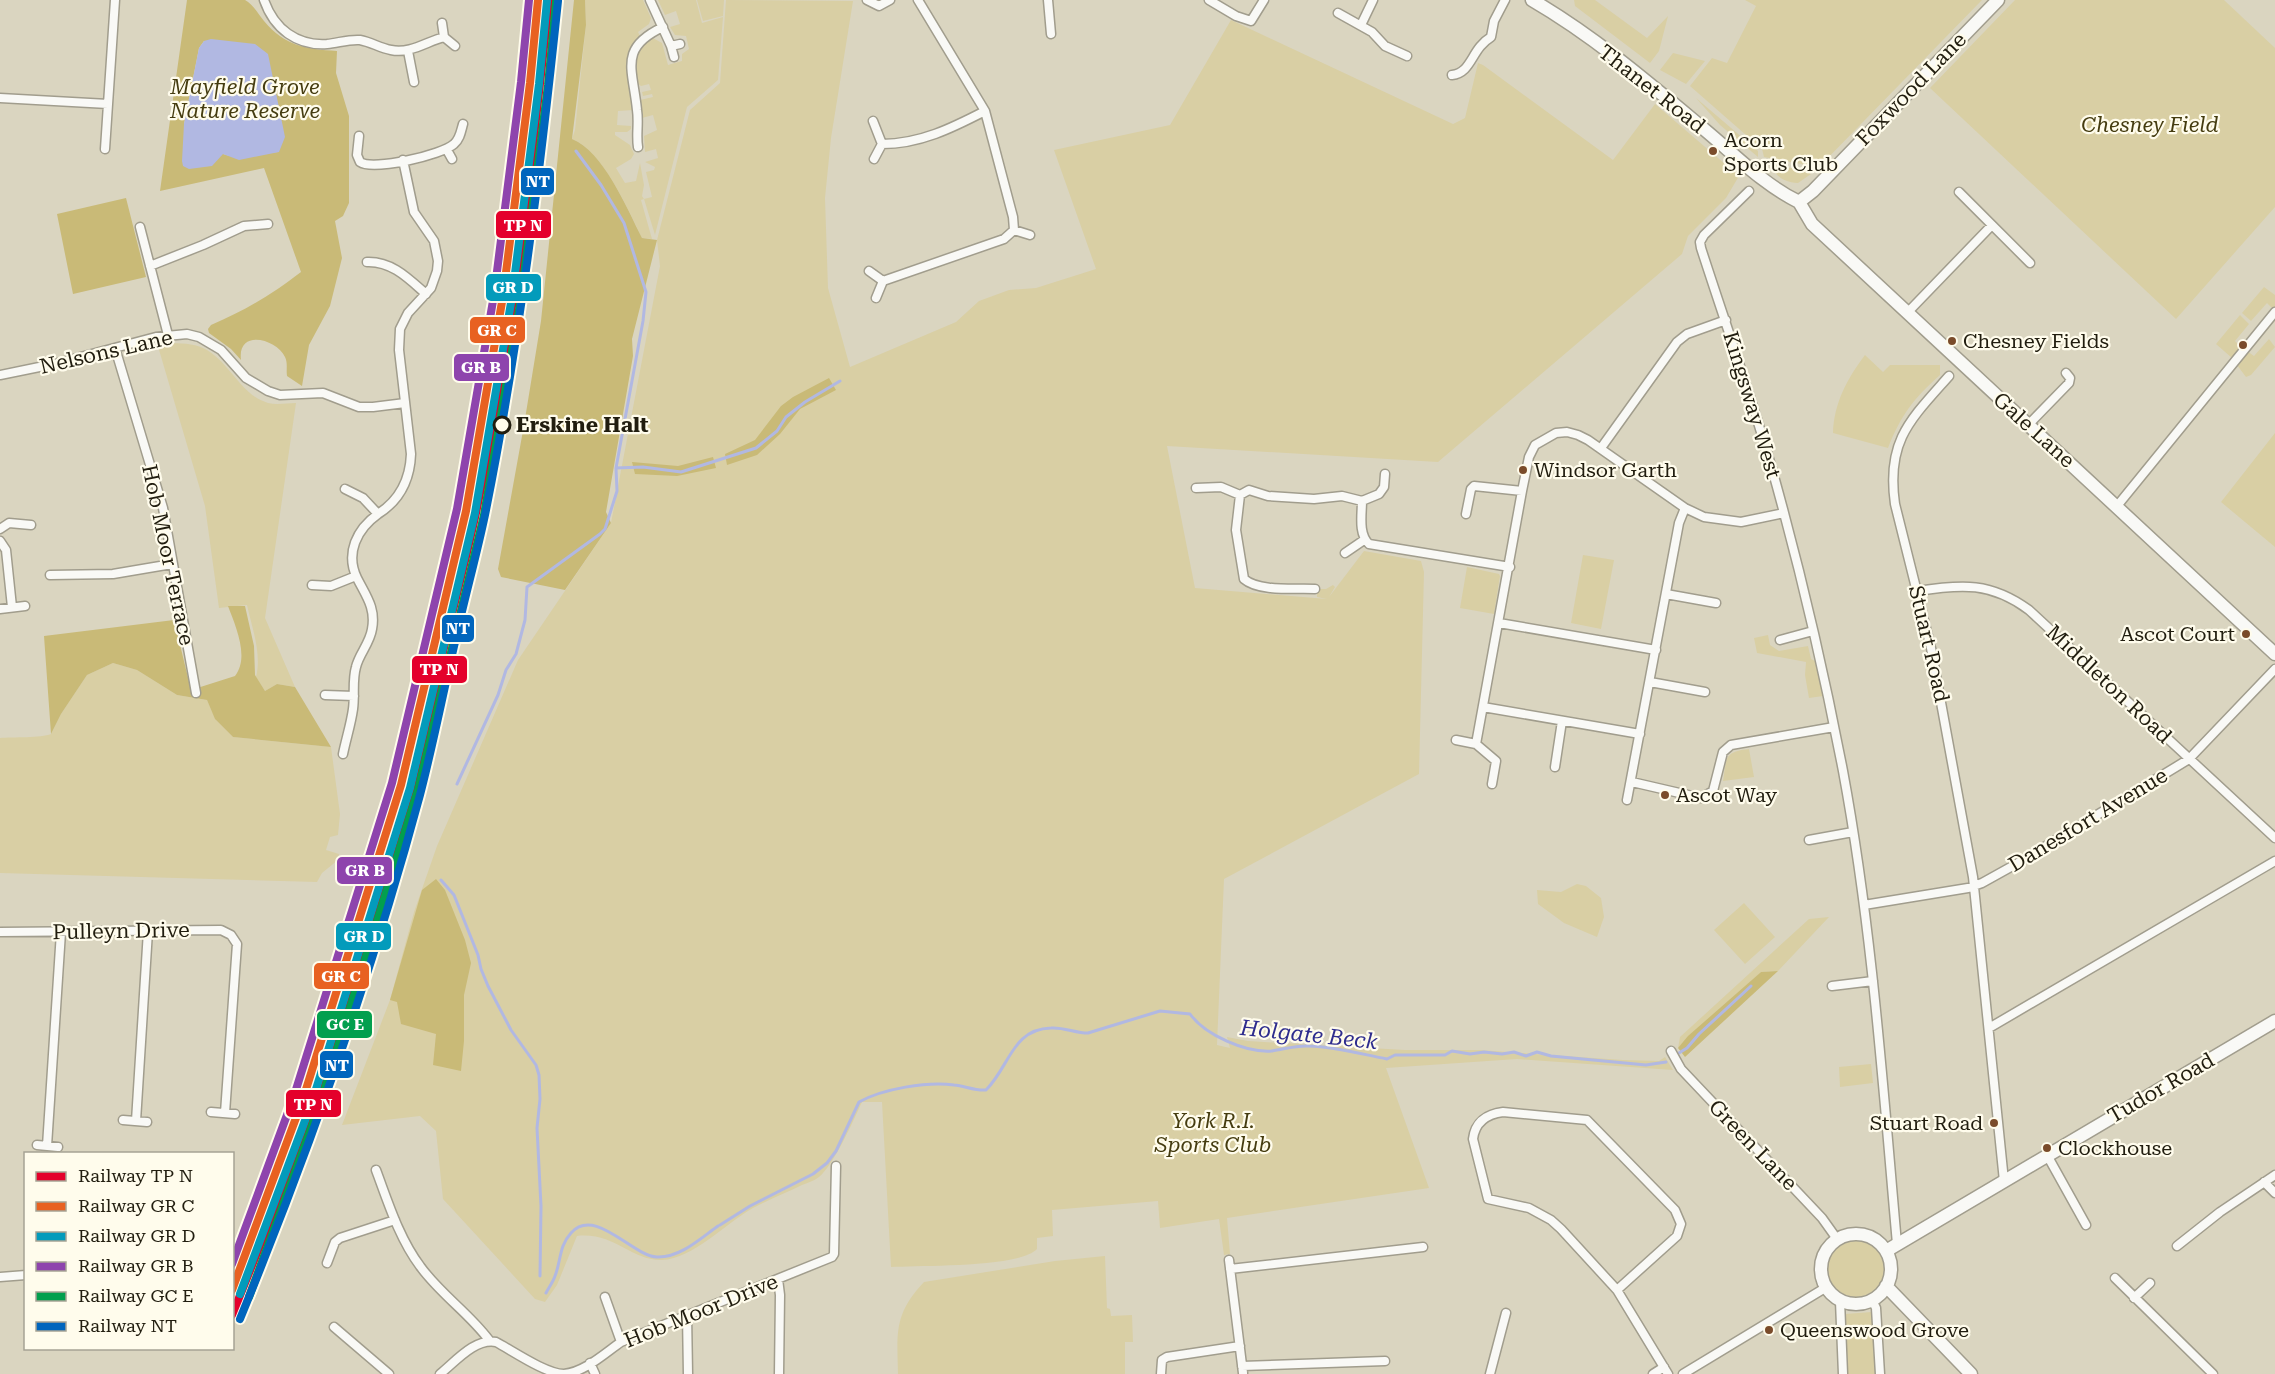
<svg xmlns="http://www.w3.org/2000/svg" width="2275" height="1374" font-family="'Roboto Serif',serif">
<rect width="100%" height="100%" fill="#dad5c0"/>
<path fill="#d9cfa4" d="M 585,0 L 643,0 L 651,18 L 649,24 L 638,32 L 640,36 C 620,57 630,85 634,110 L 618,111 L 617,125 L 631,126 L 631,129 L 627,132 L 615,132 L 615,135 L 630,145 L 634,154 L 631,159 L 616,168 L 625,183 L 636,181 L 640,163 L 644,185 L 642,196 L 644,199 L 652,197 L 646,172 L 654,170 L 655,167 L 645,162 L 658,158 L 656,149 L 645,152 L 644,136 L 657,130 L 653,115 L 642,118 L 640,100 L 653,97 L 652,94 L 643,96 L 642,92 L 651,90 L 649,84 L 641,86 L 637,83 C 635,60 634,53 651,37 L 662,43 L 668,65 L 682,61 L 682,54 L 689,49 L 686,36 L 675,35 L 670,27 L 680,24 L 676,11 L 665,15 L 658,0 L 696,0 L 702,23 L 723,17 L 718,80 L 687,107 L 655,235 L 644,199 L 641,200 L 652,239 L 642,238 C 628,209 602,150 572,139 L 575,130 L 586,25 Z
M 697,0 L 724,0 L 723,16 L 703,21 Z
M 726,0 L 853,1 L 831,138 L 825,198 L 828,288 L 850,367 L 956,322 L 979,301 L 1009,290 L 1036,288 L 1096,269 L 1054,150 L 1170,125 L 1231,20 L 1453,124 L 1465,118 L 1478,63 L 1483,65 L 1613,160 L 1655,104 L 1739,176 L 1726,198 L 1688,236 L 1682,254 L 1438,462 L 1167,446 L 1195,588 L 1327,599 L 1317,597 L 1317,589 L 1326,589 L 1333,585 L 1335,587 L 1329,597 L 1364,551 L 1421,561 L 1424,572 L 1419,774 L 1224,879 L 1217,1045 L 1230,1048 L 1227,1037 L 1248,1041 L 1405,1050 L 1479,1050 L 1623,1060 L 1659,1061 L 1665,1057 L 1673,1070 L 1517,1059 L 1386,1068 L 1429,1188 L 1227,1218 L 1230,1254 L 1224,1255 L 1219,1219 L 1160,1228 L 1158,1201 L 1052,1210 L 1053,1236 L 1037,1238 L 1037,1249 C 1019,1268 920,1265 891,1267 L 882,1102 L 862,1102 C 853,1121 834,1165 819,1177 C 814,1181 807,1183 802,1185 C 786,1193 768,1200 753,1208 C 726,1223 693,1259 662,1260 C 631,1261 615,1232 577,1236 L 557,1285 L 545,1302 L 535,1299 L 443,1199 L 436,1131 L 420,1116 L 342,1125 L 390,1000 L 414,912 L 437,846 L 518,660 L 611,523 L 660,266 L 657,240 L 690,110 L 720,83 Z
M 1574,0 L 1595,0 L 1647,38 L 1668,16 L 1659,51 L 1650,63 L 1575,6 Z
M 1745,0 L 1982,0 L 1820,166 L 1812,166 L 1764,157 L 1762,149 L 1690,86 L 1712,58 L 1727,63 L 1756,6 Z
M 2015,0 L 2224,0 L 2275,48 L 2275,207 L 2176,319 L 1930,88 Z
M 1673,53 L 1705,61 L 1686,84 L 1660,70 Z
M 1696,98 L 1758,151 L 1758,157 L 1720,125 Z
M 1777,166 L 1799,169 L 1811,174 L 1798,183 C 1784,182 1779,178 1771,168 Z
M 2264,287 L 2275,295 L 2275,307 L 2273,309 L 2267,303 L 2251,321 L 2242,313 Z
M 2240,315 L 2249,324 L 2235,341 L 2241,347 L 2232,358 L 2216,344 Z
M 2269,339 L 2275,347 L 2251,375 L 2246,377 L 2237,365 L 2247,351 L 2254,356 Z
M 157,343 C 171,343 190,342 203,348 C 229,360 240,395 268,403 C 277,405 287,403 296,403 L 265,618 L 295,687 L 277,684 L 265,691 L 256,677 C 262,654 252,628 247,605 L 219,608 L 205,506 Z
M 1865,355 L 1883,372 L 1890,365 L 1940,365 L 1940,375 C 1914,398 1901,415 1888,448 L 1833,433 C 1834,403 1847,379 1865,355 Z
M 2275,433 L 2275,547 L 2221,502 Z
M 1583,555 L 1614,560 L 1601,629 L 1571,623 Z
M 1467,567 L 1499,574 L 1500,576 L 1494,614 L 1460,608 Z
M 1768,635 L 1770,645 L 1779,651 L 1808,646 L 1811,659 L 1815,661 L 1823,696 L 1809,698 L 1805,675 L 1806,662 L 1757,653 L 1754,638 Z
M 113,663 L 137,670 L 177,695 L 207,700 L 216,720 L 233,737 L 331,747 L 340,814 L 338,835 L 330,837 L 326,850 L 339,854 L 338,860 L 322,873 L 317,882 L 0,873 L 0,738 C 13,737 41,738 51,734 L 61,714 L 87,675 Z
M 1749,749 L 1754,777 L 1723,781 C 1727,758 1723,752 1749,749 Z
M 1577,884 L 1586,886 L 1601,898 L 1604,917 L 1597,937 L 1564,923 L 1538,904 L 1537,890 L 1561,892 Z
M 1744,903 L 1775,937 L 1745,964 L 1714,930 Z
M 1829,917 L 1778,971 L 1761,972 L 1678,1048 L 1680,1037 L 1809,919 Z
M 1871,1064 L 1873,1083 L 1840,1087 L 1839,1067 Z
M1828 1269a28 28 0 1 1 56 0a28 28 0 1 1-56 0Z
M 1105,1256 L 1107,1308 L 1110,1309 L 1111,1316 L 1132,1315 L 1133,1342 L 1125,1342 L 1125,1374 L 898,1374 C 897,1332 894,1314 924,1282 L 1055,1261 Z
M 1872,1312 L 1876,1374 L 1848,1374 L 1845,1314 Z"/>
<path fill="#c9ba77" fill-rule="evenodd" d="M 187,0 L 245,0 C 253,4 258,14 264,21 C 285,46 306,49 337,51 L 336,73 L 349,116 L 349,203 L 343,216 L 335,221 L 342,258 L 330,306 L 309,345 L 302,386 L 287,376 C 286,370 288,363 285,357 C 277,339 237,328 241,360 L 231,349 L 209,333 L 208,329 L 211,325 C 246,310 271,295 301,272 L 264,168 L 160,191 ZM 204,41 L 278,152 L 230,156 L 223,154 L 184,124 L 199,48 Z
M 574,0 L 585,0 L 586,25 L 572,139 C 603,151 627,208 642,238 L 657,240 L 632,339 L 633,356 L 606,512 L 611,523 L 565,590 L 501,577 L 498,569 L 524,425 L 541,321 Z
M 126,198 L 146,277 L 73,294 L 57,214 Z
M 829,378 L 836,390 L 800,409 L 780,434 L 757,455 L 727,465 L 725,454 L 755,440 L 781,406 L 793,397 Z
M 713,457 L 716,468 L 677,476 L 635,474 L 632,462 L 678,466 Z
M 228,606 L 245,606 L 254,646 L 255,675 L 265,691 L 277,684 L 295,687 L 331,747 L 233,737 L 215,719 L 207,700 L 177,695 L 137,670 L 113,663 L 87,675 L 61,714 L 51,734 L 44,636 L 174,620 L 191,690 L 235,676 C 250,657 235,625 228,606 Z
M 436,879 L 445,890 L 465,940 L 471,963 L 464,995 L 464,1041 L 461,1071 L 433,1065 L 436,1034 L 401,1024 L 397,1002 L 390,1000 L 422,890 Z
M 1778,971 L 1685,1057 L 1678,1048 L 1688,1036 L 1761,972 Z"/>
<path fill="#b1b8e2" d="M 211,39 L 255,44 L 268,54 L 285,137 L 279,152 L 239,160 L 223,154 L 212,166 L 189,169 L 183,166 L 182,161 L 184,124 L 199,48 L 204,41 Z"/>
<g fill="none" stroke-linecap="round" stroke-linejoin="round">
<path stroke="#b1b8e2" stroke-width="3" d="M 616,468 L 643,467 L 681,472 L 756,448 L 777,431 L 786,417 L 805,402 L 840,381
M 457,784 L 498,695 L 506,670 L 516,654 L 525,620 L 527,587 L 600,534 L 605,529 L 617,491 L 616,468 L 643,321 L 646,292 L 624,223 L 601,185 L 576,151
M 441,880 L 454,895 L 478,955 L 481,969 L 488,986 L 511,1030 L 536,1065 L 539,1075 L 540,1099 L 537,1128 L 541,1206 L 540,1276
M 1679,1053 L 1687,1048 L 1699,1034 L 1751,986
M 720,1225 L 750,1206 L 813,1174 L 827,1163 L 836,1151 L 859,1102 C 882,1089 928,1081 954,1085 C 965,1086 975,1091 986,1090 C 1010,1066 1012,1029 1051,1028 C 1064,1027 1075,1033 1088,1033 L 1160,1011 L 1190,1014 C 1205,1035 1246,1053 1272,1051 C 1285,1049 1297,1045 1309,1046 C 1336,1047 1361,1054 1387,1059 L 1395,1055 L 1445,1055 L 1452,1051 L 1470,1054 L 1484,1052 L 1502,1054 L 1514,1052 L 1526,1056 L 1537,1052 L 1551,1056 L 1646,1065 L 1666,1062
M 546,1293 C 549,1287 553,1282 555,1276 C 561,1261 559,1246 571,1233 C 595,1206 632,1256 657,1257 C 680,1258 701,1238 718,1226"/>
<defs>
<path id="street" d="M 264,0 C 274,29 297,46 327,44 C 338,43 349,39 360,40 C 371,42 380,48 391,50 C 410,54 426,42 444,37
M 650,0 L 671,46 L 674,57
M 867,0 L 879,6 L 890,0
M 1048,0 L 1051,34
M 1209,0 L 1236,16 L 1251,21 L 1264,0
M 1338,13 L 1372,32 L 1385,46 L 1407,56
M 442,23 L 444,37 L 455,46
M 1361,25 L 1373,0
M 671,46 L 680,44
M 408,51 L 414,82
M 1452,75 C 1472,73 1471,49 1491,37 L 1494,21 L 1505,0
M 0,98 L 108,104
M 873,121 L 882,144 L 874,159
M 359,136 L 357,155 L 360,162 C 373,171 442,155 454,144 C 460,139 461,131 463,124
M 882,144 C 920,144 952,128 985,111
M 638,147 C 636,135 639,123 637,110 C 633,69 618,48 663,27
M 105,149 L 115,0
M 447,150 L 452,159
M 1749,191 L 1704,235 L 1700,242 L 1701,248 C 1724,319 1749,390 1770,462 C 1799,564 1823,667 1843,771 C 1872,927 1883,1086 1897,1244
M 1959,192 L 2030,263
M 140,227 L 168,335
M 1014,230 L 1030,235
M 367,262 C 392,261 409,279 426,294
M 150,266 L 203,245 L 244,226 L 268,224
M 869,271 L 883,281 L 876,298
M 883,281 L 1004,239 L 1014,230 L 1013,217 L 985,111 L 918,0
M 1908,312 L 1992,225
M 115,348 L 163,508 L 196,693
M 0,375 L 54,364 L 156,337 L 187,334 L 199,337 L 221,350 L 246,378 L 268,391 L 280,395 L 323,393 L 359,407 L 373,407 L 405,403
M 1949,376 C 1910,420 1886,441 1895,504 L 1931,648 L 1973,877 L 2004,1181
M 2028,425 L 2069,383 L 2070,378 L 2066,373
M 1601,448 L 1677,342 L 1687,334 L 1726,320
M 1196,488 L 1221,487 L 1240,495
M 345,489 L 363,498 L 378,514 C 400,500 410,480 411,454 L 399,350 L 400,329 L 408,313 L 431,288 L 437,271 L 438,261 L 434,241 L 414,212 L 403,160
M 1362,501 C 1362,514 1358,534 1369,544 L 1510,567
M 2117,506 L 2275,312
M 1466,514 L 1471,489 L 1474,486 L 1522,491
M 0,529 L 9,523 L 31,525
M 0,541 L 6,550 L 12,607
M 1345,553 L 1364,540
M 50,575 L 113,574 L 172,564
M 312,585 L 331,586 L 356,576
M 1315,589 C 1295,588 1259,592 1244,579 L 1236,530 L 1240,495 L 1249,490 L 1268,496 L 1314,499 L 1342,496 L 1362,501 L 1379,494 L 1384,487 L 1385,474
M 1917,591 C 1962,584 1991,582 2029,610 L 2275,838
M 1666,594 L 1716,603
M 0,609 L 25,606
M 1499,623 L 1656,650
M 1780,640 L 1813,631
M 1650,682 L 1705,692
M 325,695 L 354,696
M 1483,707 L 1640,734
M 1456,740 L 1476,744
M 343,754 C 346,739 351,724 353,709 C 355,695 352,681 356,667 C 359,654 370,643 372,629 C 376,608 366,596 357,578 C 345,553 357,529 378,514
M 1555,767 L 1562,721
M 1632,782 L 1701,798 L 1713,791 L 1723,752 L 1731,745 L 1834,727
M 1492,784 L 1496,761 L 1476,744 L 1522,491 L 1529,457 L 1535,445 L 1556,433 L 1567,432 L 1578,435 L 1588,440 L 1685,508 L 1704,517 L 1741,522 L 1784,513
M 1627,800 L 1679,523 L 1685,508
M 1809,840 L 1853,832
M 1864,905 L 1968,888 L 1982,883 L 2018,863 L 2189,759 L 2275,669
M 0,932 L 221,930 L 231,935 L 237,944 L 225,1113
M 1832,986 L 1873,981
M 1989,1028 L 2275,861
M 1671,1051 L 1681,1069 L 1822,1218 L 1837,1239
M 211,1112 L 235,1114
M 123,1120 L 147,1122
M 136,1121 L 148,931
M 37,1145 L 58,1147
M 47,1146 L 61,932
M 2047,1155 L 2086,1225
M 376,1170 C 388,1202 399,1238 420,1266 C 440,1294 469,1313 489,1340
M 2264,1182 L 2275,1193
M 2177,1246 L 2220,1212 L 2275,1175
M 1229,1260 L 1243,1373
M 327,1263 L 335,1242 L 340,1238 L 395,1220
M 1230,1269 L 1423,1247
M 0,1277 L 26,1275
M 2115,1278 L 2213,1374
M 778,1279 L 780,1295 L 779,1374
M 1617,1290 L 1677,1236 L 1681,1224 L 1675,1210 L 1587,1120 L 1503,1112 C 1487,1114 1475,1122 1473,1139 L 1488,1199 L 1529,1208 L 1551,1220 L 1561,1229 L 1617,1290 L 1668,1374
M 605,1297 L 621,1342
M 2134,1298 L 2150,1283
M 1872,1300 L 1876,1308 L 1880,1374
M 1840,1301 L 1843,1374
M 687,1314 L 688,1374
M 334,1327 L 389,1374
M 590,1363 L 595,1374
M 1242,1366 L 1385,1361
M 440,1374 C 456,1361 475,1338 496,1342 C 513,1351 546,1374 564,1374 C 585,1372 605,1353 621,1342 L 832,1257 L 834,1254 L 836,1166
M 1161,1374 L 1162,1360 L 1167,1357 L 1240,1346
M 1490,1374 L 1506,1313
M 1653,1374 L 1664,1367
M 1683,1374 L 1825,1288"/>
<path id="secondary" d="M 1532,0 C 1594,36 1650,84 1705,130 C 1735,155 1764,185 1799,202
M 1799,202 L 1812,224 L 2275,654
M 1799,202 L 1813,191 L 1998,0
M1821 1269a35 35 0 1 1 70 0a35 35 0 1 1-70 0Z
M 1886,1251 L 2275,1021
M 1886,1286 L 1971,1374"/>
</defs>
<use href="#street" stroke="#a19d8d" stroke-width="11"/>
<use href="#secondary" stroke="#a19d8d" stroke-width="15"/>
<use href="#street" stroke="#f9f9f6" stroke-width="8"/>
<use href="#secondary" stroke="#f9f9f6" stroke-width="12"/>
<defs>
<path id="rail-1" d="M 232,1315 C 302,1144 364,970 411,792 C 425,742 434,690 446,639 C 456,597 467,555 476,513 C 511,344 531,172 549,0"/>
<path id="rail-2" d="M 232,1290 L 303,1099 L 401,785 L 466,511 L 503,296 L 530,83 L 538,0"/>
<path id="rail-3" d="M 240,1294 L 312,1102 L 410,788 L 475,513 L 512,297 L 539,84 L 547,1"/>
<path id="rail-4" d="M 232,1264 L 294,1096 L 392,783 L 457,509 L 494,295 L 521,82 L 529,0"/>
<path id="rail-5" d="M 249,1297 L 320,1104 L 418,790 L 484,515 L 521,298 L 548,85 L 556,2"/>
<path id="rail-6" d="M 240,1319 C 310,1148 372,974 420,795 C 433,745 443,693 455,642 C 464,600 476,558 485,515 C 519,346 540,173 558,1"/>
</defs>
<use href="#rail-1" stroke="#fffcec" stroke-width="12"/>
<use href="#rail-2" stroke="#fffcec" stroke-width="12"/>
<use href="#rail-3" stroke="#fffcec" stroke-width="12"/>
<use href="#rail-4" stroke="#fffcec" stroke-width="12"/>
<use href="#rail-5" stroke="#fffcec" stroke-width="12"/>
<use href="#rail-6" stroke="#fffcec" stroke-width="12"/>
<use href="#rail-1" stroke="#e4002b" stroke-width="8"/>
<use href="#rail-2" stroke="#e86121" stroke-width="8"/>
<use href="#rail-3" stroke="#039bbb" stroke-width="8"/>
<use href="#rail-4" stroke="#8e44ad" stroke-width="8"/>
<use href="#rail-5" stroke="#029f4e" stroke-width="8"/>
<use href="#rail-6" stroke="#0065bd" stroke-width="8"/>
</g>
<g fill="#7a4b2a" stroke="#fffcec" stroke-width="2">
<circle cx="1713" cy="151" r="5"/>
<circle cx="1952" cy="341" r="5"/>
<circle cx="2243" cy="345" r="5"/>
<circle cx="1523" cy="470" r="5"/>
<circle cx="2246" cy="634" r="5"/>
<circle cx="1665" cy="795" r="5"/>
<circle cx="1994" cy="1123" r="5"/>
<circle cx="2047" cy="1148" r="5"/>
<circle cx="1769" cy="1330" r="5"/>
</g>
<circle fill="#fffcec" stroke="#211d0f" stroke-width="3" cx="502" cy="425" r="8"/>
<g text-anchor="middle" stroke-width="4.5" stroke-linejoin="round" paint-order="stroke">
<g font-size="20" fill="#211d0f" stroke="#fffcec" text-anchor="start">
<text x="1724" y="147">Acorn<tspan x="1724" dy="24">Sports Club</tspan></text>
<text x="1963" y="348">Chesney Fields</text>
<text x="1534" y="477">Windsor Garth</text>
<text x="2235" y="641" text-anchor="end">Ascot Court</text>
<text x="1676" y="802">Ascot Way</text>
<text x="1983" y="1130" text-anchor="end">Stuart Road</text>
<text x="2058" y="1155">Clockhouse</text>
<text x="1780" y="1337">Queenswood Grove</text>
</g>
<g font-size="21" font-style="italic" fill="#453c10" stroke="#fffcec">
<text x="245" y="94">Mayfield Grove<tspan x="245" dy="24">Nature Reserve</tspan></text>
<text x="2150" y="132">Chesney Field</text>
<text x="1213" y="1128">York R.I.<tspan x="1213" dy="24">Sports Club</tspan></text>
</g>
<g font-size="21" fill="#211d0f" stroke="#fffcec">
<text transform="translate(1652 89) rotate(38)" y="7">Thanet Road</text>
<text transform="translate(1911 89) rotate(-46)" y="7">Foxwood Lane</text>
<text transform="translate(106 352) rotate(-13)" y="7">Nelsons Lane</text>
<text transform="translate(1752 405) rotate(73)" y="7">Kingsway West</text>
<text transform="translate(2034 430) rotate(42)" y="7">Gale Lane</text>
<text transform="translate(168 555) rotate(78)" y="7">Hob Moor Terrace</text>
<text transform="translate(1929 644) rotate(77)" y="7">Stuart Road</text>
<text transform="translate(2109 684) rotate(43)" y="7">Middleton Road</text>
<text transform="translate(2088 820) rotate(-31)" y="7">Danesfort Avenue</text>
<text transform="translate(121 931) rotate(-1)" y="7">Pulleyn Drive</text>
<text transform="translate(2161 1088) rotate(-30)" y="7">Tudor Road</text>
<text transform="translate(1753 1145) rotate(46)" y="7">Green Lane</text>
<text transform="translate(701 1311) rotate(-22)" y="7">Hob Moor Drive</text>
</g>
<g font-size="21" font-weight="bold" fill="#211d0f" stroke="#fffcec" text-anchor="start">
<text x="516" y="432">Erskine Halt</text>
</g>
<g font-size="22" font-style="italic" fill="#2f2d8e" stroke="#fffcec">
<text transform="translate(1309 1034) rotate(6)" y="8">Holgate Beck</text>
</g>
</g>
<g stroke="#fffcec" stroke-width="2">
<rect x="520" y="167" width="35" height="29" rx="6" fill="#0065bd"/>
<rect x="495" y="210" width="57" height="29" rx="6" fill="#e4002b"/>
<rect x="485" y="273" width="57" height="29" rx="6" fill="#039bbb"/>
<rect x="469" y="316" width="57" height="28" rx="6" fill="#e86121"/>
<rect x="453" y="353" width="57" height="29" rx="6" fill="#8e44ad"/>
<rect x="441" y="614" width="34" height="29" rx="6" fill="#0065bd"/>
<rect x="411" y="655" width="57" height="29" rx="6" fill="#e4002b"/>
<rect x="336" y="856" width="57" height="29" rx="6" fill="#8e44ad"/>
<rect x="335" y="922" width="57" height="29" rx="6" fill="#039bbb"/>
<rect x="313" y="962" width="57" height="28" rx="6" fill="#e86121"/>
<rect x="316" y="1010" width="57" height="29" rx="6" fill="#029f4e"/>
<rect x="319" y="1050" width="35" height="29" rx="6" fill="#0065bd"/>
<rect x="285" y="1089" width="57" height="29" rx="6" fill="#e4002b"/>
</g>
<g font-size="16" text-anchor="middle" font-weight="bold" fill="#fff">
<text x="538" y="187">NT</text>
<text x="523" y="231">TP N</text>
<text x="513" y="293">GR D</text>
<text x="497" y="336">GR C</text>
<text x="481" y="373">GR B</text>
<text x="458" y="634">NT</text>
<text x="439" y="675">TP N</text>
<text x="365" y="876">GR B</text>
<text x="364" y="942">GR D</text>
<text x="341" y="982">GR C</text>
<text x="345" y="1030">GC E</text>
<text x="337" y="1071">NT</text>
<text x="313" y="1110">TP N</text>
</g>
<rect x="24" y="1152" width="210" height="198" fill="#fffcec" stroke="#a6a394" stroke-width="1.5"/>
<rect x="36" y="1172" width="30" height="9" fill="#e4002b" stroke="#a6a394" stroke-width="1.5"/>
<text x="78" y="1182" font-size="18" fill="#211d0f">Railway TP N</text>
<rect x="36" y="1202" width="30" height="9" fill="#e86121" stroke="#a6a394" stroke-width="1.5"/>
<text x="78" y="1212" font-size="18" fill="#211d0f">Railway GR C</text>
<rect x="36" y="1232" width="30" height="9" fill="#039bbb" stroke="#a6a394" stroke-width="1.5"/>
<text x="78" y="1242" font-size="18" fill="#211d0f">Railway GR D</text>
<rect x="36" y="1262" width="30" height="9" fill="#8e44ad" stroke="#a6a394" stroke-width="1.5"/>
<text x="78" y="1272" font-size="18" fill="#211d0f">Railway GR B</text>
<rect x="36" y="1292" width="30" height="9" fill="#029f4e" stroke="#a6a394" stroke-width="1.5"/>
<text x="78" y="1302" font-size="18" fill="#211d0f">Railway GC E</text>
<rect x="36" y="1322" width="30" height="9" fill="#0065bd" stroke="#a6a394" stroke-width="1.5"/>
<text x="78" y="1332" font-size="18" fill="#211d0f">Railway NT</text>
</svg>
